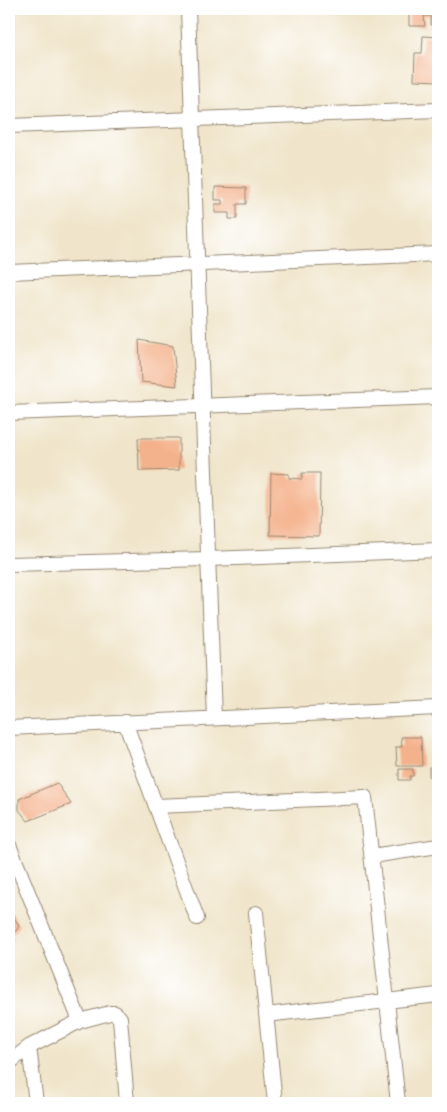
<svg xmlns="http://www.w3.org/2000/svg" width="447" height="1112" font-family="Cardo,serif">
<rect width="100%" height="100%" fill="#fff"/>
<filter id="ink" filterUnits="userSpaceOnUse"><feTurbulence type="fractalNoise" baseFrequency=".02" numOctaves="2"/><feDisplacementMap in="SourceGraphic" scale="10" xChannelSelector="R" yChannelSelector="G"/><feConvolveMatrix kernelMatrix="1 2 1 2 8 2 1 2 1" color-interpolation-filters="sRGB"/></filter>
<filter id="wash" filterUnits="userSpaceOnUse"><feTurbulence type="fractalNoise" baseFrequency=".0096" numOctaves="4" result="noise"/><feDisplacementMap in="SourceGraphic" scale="20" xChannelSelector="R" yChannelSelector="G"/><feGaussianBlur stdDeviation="1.12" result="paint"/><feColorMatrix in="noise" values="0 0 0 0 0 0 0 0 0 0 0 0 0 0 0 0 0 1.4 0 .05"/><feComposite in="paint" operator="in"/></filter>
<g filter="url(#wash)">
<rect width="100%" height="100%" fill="#f0e5ca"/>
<g id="blocks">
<path fill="#f4b28c" d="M 422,9 L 438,9 L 438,25 L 431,25 L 431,16 L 424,16 L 425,26 L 409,26 L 409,11 L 422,11 Z
M 423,36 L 438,37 L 438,81 L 414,80 L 415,53 L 422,53 Z
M 215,187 L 246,188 L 246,204 L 237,204 L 237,219 L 229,219 L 229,213 L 215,213 L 215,204 L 222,204 L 222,200 L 215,200 Z
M 139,340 L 173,346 L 177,386 L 141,382 Z
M 138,438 L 179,438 L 179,470 L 139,471 Z
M 271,473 L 289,474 L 289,478 L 302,479 L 302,473 L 320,473 L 319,536 L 270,535 Z
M 401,737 L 421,737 L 422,766 L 397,766 L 396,747 L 402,747 Z
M 429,767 L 438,767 L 438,777 L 429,777 Z
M 399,769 L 413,769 L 413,776 L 410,776 L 410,780 L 399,780 Z
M 57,783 L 71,804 L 28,821 L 19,810 L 19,799 Z
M 9,908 L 19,926 L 16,931 L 10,933 L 14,941 L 9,944 Z"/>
</g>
</g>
<g filter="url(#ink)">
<use href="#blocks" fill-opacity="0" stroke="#968874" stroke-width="1"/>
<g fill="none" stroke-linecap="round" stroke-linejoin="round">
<defs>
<path id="minor" d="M 188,9 L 214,718
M 9,126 L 438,110
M 9,272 L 438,254
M 9,413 L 438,397
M 9,564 L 208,559 L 438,550
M 125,722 L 197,918
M 9,728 L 438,708
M 156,806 L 365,797 L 398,1103
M 9,845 L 80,1021
M 372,856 L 438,846
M 256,913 L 275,1103
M 266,1015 L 438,995
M 29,1047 L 36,1103
M 9,1063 L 29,1047 L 80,1021 L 110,1013 L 115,1013 L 120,1018 L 127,1103"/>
</defs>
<use href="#minor" stroke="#968874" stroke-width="16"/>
<use href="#minor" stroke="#fff" stroke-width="14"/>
</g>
</g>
<rect width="447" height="1112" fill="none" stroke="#fff" stroke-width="30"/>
</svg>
